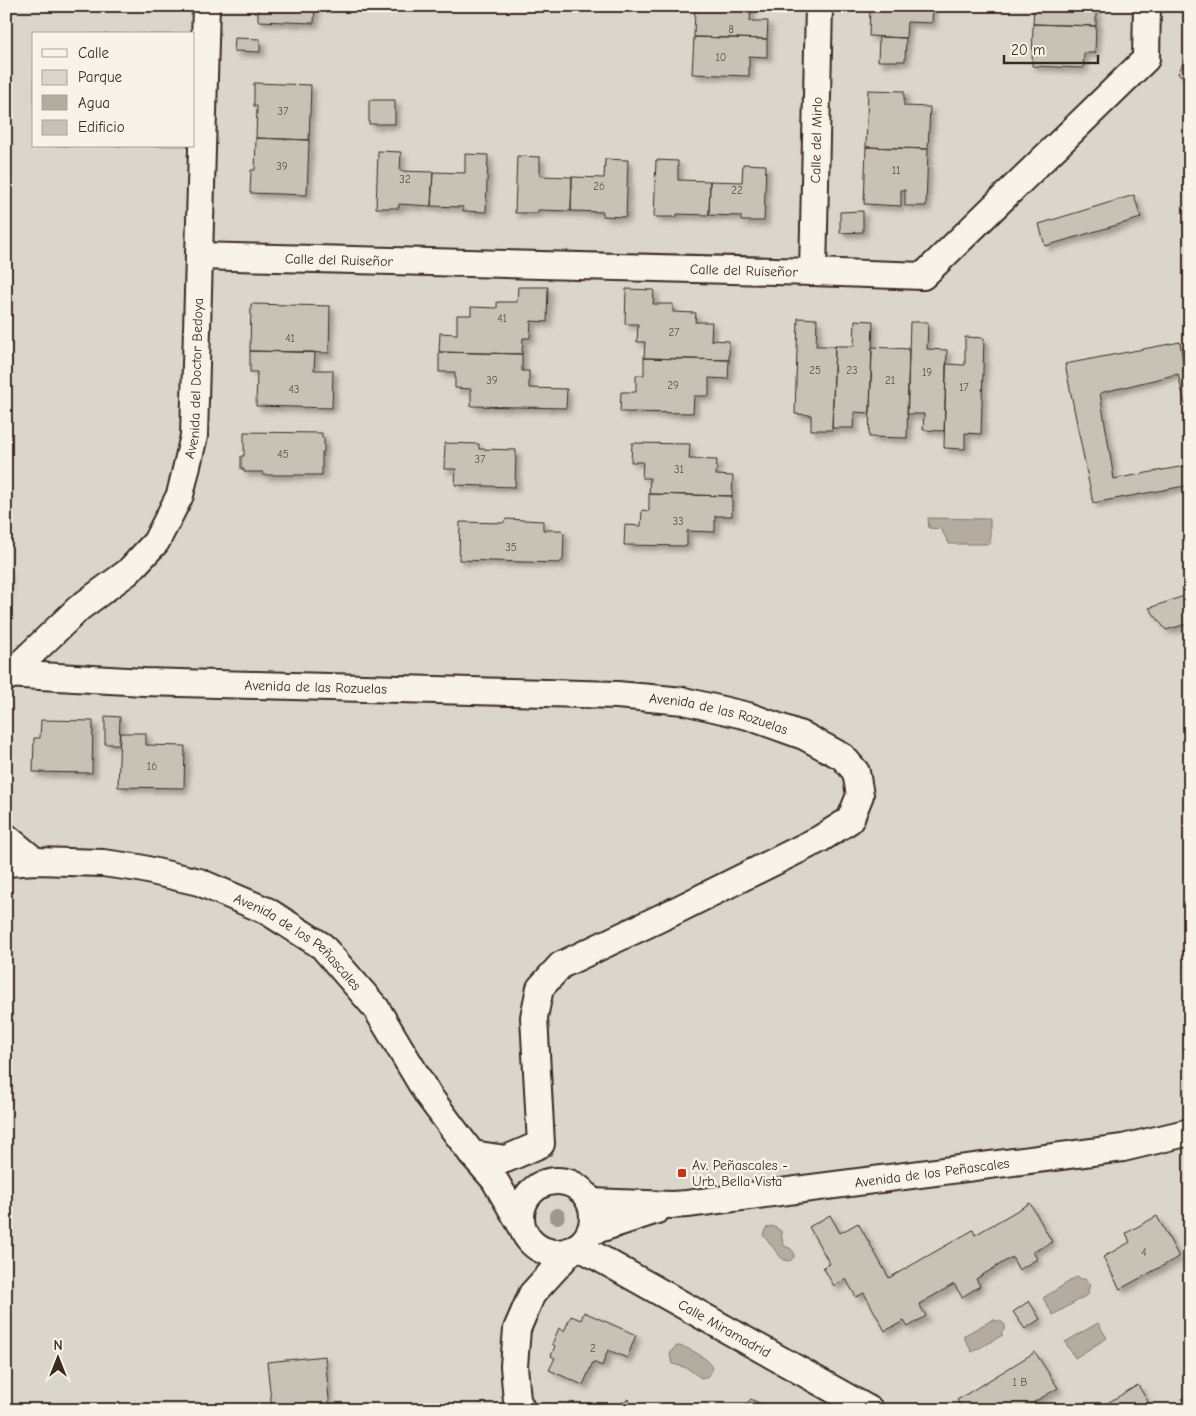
<svg xmlns="http://www.w3.org/2000/svg" width="1196" height="1416" font-family="'Comic Neue',sans-serif">
<defs>
<filter id="shadow"><feDropShadow dx="4.5" dy="4.5" stdDeviation="2.5" flood-color="#0004"/></filter>
</defs>
<rect width="100%" height="100%" fill="#f7f3e8"/>
<filter id="ink" filterUnits="userSpaceOnUse"><feTurbulence type="fractalNoise" baseFrequency=".02" numOctaves="2"/><feDisplacementMap in="SourceGraphic" scale="10" xChannelSelector="R" yChannelSelector="G"/><feConvolveMatrix kernelMatrix="1 2 1 2 8 2 1 2 1" color-interpolation-filters="sRGB"/></filter>
<g filter="url(#ink)">
<path fill="#dbd6cb" stroke="#8b8074" fill-rule="evenodd" d="M 6,6 L 1190,6 L 1190,1410 L 6,1410 ZM 34,34 L 194,34 L 194,146 L 34,146 Z"/>
<path fill="#b4aca0" stroke="#84786c" d="M 928,518 L 990,519 L 990,544 L 949,544 L 941,529 L 929,528 Z
M 773,1226 L 781,1231 L 783,1245 C 789,1248 795,1249 794,1257 L 790,1261 L 783,1260 L 763,1235 L 766,1228 Z
M 1078,1276 L 1080,1279 L 1085,1279 L 1090,1284 L 1088,1291 L 1089,1294 L 1053,1315 L 1043,1298 Z
M 994,1319 L 995,1321 L 1001,1321 L 1005,1325 L 1005,1329 L 1001,1333 L 1003,1335 L 972,1352 L 963,1336 Z
M 1098,1323 L 1107,1338 L 1075,1358 L 1065,1342 Z
M 677,1346 C 685,1345 710,1359 713,1368 L 709,1376 L 701,1378 L 687,1368 L 673,1364 L 670,1355 L 672,1350 Z"/>
<path fill="#c8c1b6" stroke="#3b2a1e" filter="url(#shadow)" d="M 258,6 L 315,6 L 314,23 L 258,21 Z
M 695,6 L 751,6 L 750,21 L 768,21 L 767,39 L 694,37 Z
M 870,6 L 933,6 L 932,23 L 907,22 L 906,38 L 869,36 Z
M 1034,6 L 1096,6 L 1096,26 L 1033,24 Z
M 1033,24 L 1096,26 L 1095,53 L 1084,53 L 1083,68 L 1032,66 Z
M 694,37 L 767,39 L 767,57 L 749,56 L 749,76 L 692,74 Z
M 879,37 L 906,38 L 905,61 L 878,61 Z
M 235,38 L 260,39 L 260,52 L 234,51 Z
M 1184,61 L 1190,62 L 1190,79 L 1178,74 Z
M 254,83 L 311,85 L 309,140 L 256,138 L 257,106 L 254,106 Z
M 868,90 L 904,91 L 904,106 L 930,107 L 928,149 L 866,147 Z
M 369,100 L 395,100 L 395,124 L 369,124 Z
M 256,138 L 309,140 L 307,195 L 250,193 L 251,170 L 255,170 Z
M 866,147 L 928,149 L 926,206 L 905,206 L 905,190 L 901,190 L 901,206 L 864,204 Z
M 378,151 L 401,152 L 400,171 L 433,172 L 431,206 L 399,204 L 399,208 L 376,208 Z
M 465,154 L 488,155 L 486,212 L 463,211 L 463,207 L 431,206 L 433,172 L 465,173 Z
M 517,156 L 540,157 L 540,176 L 572,177 L 571,211 L 538,210 L 538,213 L 515,213 Z
M 605,159 L 628,160 L 626,217 L 603,216 L 603,212 L 571,211 L 572,177 L 604,178 Z
M 656,160 L 678,161 L 678,180 L 710,181 L 709,215 L 677,214 L 677,217 L 654,217 Z
M 743,164 L 766,165 L 764,221 L 741,221 L 741,216 L 709,215 L 710,181 L 742,182 Z
M 1134,195 L 1141,218 L 1045,246 L 1039,224 Z
M 863,211 L 863,232 L 840,233 L 840,212 Z
M 518,287 L 548,287 L 547,322 L 531,321 L 530,338 L 523,338 L 522,354 L 439,352 L 440,333 L 457,334 L 457,315 L 471,315 L 471,307 L 497,308 L 497,302 L 517,302 Z
M 626,289 L 654,290 L 653,304 L 673,304 L 673,312 L 696,313 L 695,322 L 712,322 L 711,340 L 729,341 L 729,360 L 644,358 L 645,342 L 637,342 L 638,324 L 625,324 Z
M 251,304 L 330,306 L 329,353 L 250,351 Z
M 798,318 L 817,319 L 816,346 L 835,346 L 832,430 L 811,430 L 811,415 L 795,414 Z
M 855,320 L 873,321 L 870,413 L 854,412 L 853,428 L 832,428 L 835,346 L 854,346 Z
M 910,322 L 928,322 L 927,349 L 947,350 L 944,431 L 923,430 L 924,414 L 907,414 Z
M 965,337 L 984,338 L 981,434 L 965,433 L 965,449 L 944,448 L 946,364 L 965,365 Z
M 1180,342 L 1184,371 L 1190,370 L 1190,403 L 1185,404 L 1178,374 L 1100,393 L 1114,479 L 1190,465 L 1190,485 L 1093,503 L 1065,364 Z
M 872,347 L 909,349 L 907,438 L 869,437 Z
M 250,351 L 315,352 L 314,370 L 333,370 L 332,408 L 256,406 L 257,372 L 250,372 Z
M 439,352 L 522,354 L 522,371 L 529,371 L 529,388 L 567,389 L 566,408 L 471,406 L 471,389 L 455,388 L 455,372 L 439,372 Z
M 644,358 L 729,360 L 728,379 L 709,378 L 709,396 L 694,396 L 693,413 L 620,412 L 621,392 L 636,392 L 636,375 L 644,375 Z
M 244,432 L 322,433 L 322,438 L 324,438 L 324,452 L 322,452 L 322,475 L 263,475 L 263,472 L 244,472 L 244,469 L 241,469 L 241,456 L 244,456 Z
M 445,443 L 479,444 L 479,449 L 516,450 L 515,487 L 455,485 L 456,469 L 444,469 Z
M 632,443 L 690,444 L 689,459 L 717,460 L 716,475 L 733,476 L 732,496 L 649,494 L 650,478 L 642,478 L 643,462 L 631,462 Z
M 649,494 L 732,496 L 732,516 L 715,516 L 715,532 L 687,531 L 687,546 L 624,545 L 625,525 L 641,526 L 642,510 L 649,511 Z
M 506,519 L 543,521 L 543,530 L 561,530 L 564,533 L 563,560 L 559,563 L 459,560 L 460,522 L 503,523 Z
M 6,570 L 7,570 L 7,595 L 6,595 Z
M 1190,594 L 1190,623 L 1166,630 L 1149,608 Z
M 105,716 L 120,717 L 119,744 L 105,744 Z
M 41,720 L 93,721 L 92,773 L 33,772 L 34,738 L 40,738 Z
M 120,733 L 146,733 L 146,745 L 185,746 L 184,788 L 118,787 Z
M 1030,1203 L 1052,1242 L 1033,1252 L 1037,1259 L 1019,1270 L 1012,1257 L 976,1279 L 980,1286 L 962,1297 L 954,1284 L 919,1304 L 926,1316 L 908,1327 L 904,1321 L 885,1331 L 864,1293 L 856,1297 L 846,1279 L 834,1286 L 823,1267 L 830,1264 L 809,1227 L 830,1215 L 840,1233 L 858,1223 L 889,1278 L 973,1230 L 975,1235 Z
M 1157,1216 L 1179,1257 L 1120,1289 L 1103,1257 L 1130,1242 L 1126,1233 Z
M 1029,1301 L 1040,1319 L 1025,1329 L 1013,1312 Z
M 584,1312 L 636,1335 L 627,1358 L 608,1350 L 602,1366 L 593,1362 L 583,1385 L 549,1370 L 555,1358 L 551,1356 L 555,1346 L 552,1344 L 559,1328 L 564,1331 L 571,1316 L 581,1320 Z
M 1035,1352 L 1058,1388 L 1021,1410 L 963,1410 L 957,1400 Z
M 325,1356 L 330,1410 L 270,1410 L 272,1410 L 267,1362 Z
M 1138,1385 L 1153,1410 L 1097,1410 L 1099,1409 L 1097,1407 L 1103,1404 L 1104,1405 Z
M 628,1399 L 635,1410 L 611,1410 Z
M 751,1399 L 772,1410 L 740,1410 Z"/>
<g fill="none" stroke-linecap="round" stroke-linejoin="round">
<defs>
<g id="street">
<path id="s1" d="M 199,256 L 813,272 L 923,276 L 1146,59 L 1147,6"/>
<path id="s2" d="M 813,272 L 819,6"/>
<path id="s3" d="M 6,674 L 144,682 L 617,695 L 684,701 L 748,716 L 804,736 L 843,757 L 856,772 L 860,795 L 850,820 L 820,839 L 673,912 L 561,965 L 540,988 L 534,1017 L 541,1144 L 506,1159 L 472,1154"/>
<path id="s4" d="M 6,678 L 79,608 L 128,572 L 156,542 L 180,495 L 194,436 L 206,6"/>
<path d="M 6,837 L 35,861"/>
<path id="s5" d="M 6,863 L 35,861 L 103,863 L 139,868 L 199,882 L 267,911 L 322,946 L 376,1008 L 428,1095 L 472,1154 L 494,1179 L 521,1225"/>
<circle cx="557" cy="1217" r="36"/>
<path id="s6" d="M 590,1202 L 672,1205 L 687,1204 L 1123,1148 L 1190,1132"/>
<path d="M 590,1232 L 657,1210"/>
<path id="s7" d="M 578,1246 L 870,1410"/>
<path d="M 522,1410 L 517,1400 L 514,1366 L 517,1329 L 532,1294 L 573,1249"/>
</g>
</defs>
<use href="#street" stroke="#3b2a1e" stroke-width="30"/>
<use href="#street" stroke="#f7f3e8" stroke-width="26"/>
</g>
<circle fill="#a1978c" cx="557" cy="1216" r="8"/>
</g>
<rect fill="#c8321e" stroke="#f7f3e8" stroke-width="2" x="677" y="1168" width="10" height="10" rx="2.5"/>
<g text-anchor="middle" stroke-width="5" stroke-linejoin="round" paint-order="stroke">
<g font-size="11" fill="#5e5044">
<text x="731" y="33">8</text>
<text x="721" y="61">10</text>
<text x="283" y="115">37</text>
<text x="282" y="170">39</text>
<text x="896" y="174">11</text>
<text x="405" y="183">32</text>
<text x="599" y="190">26</text>
<text x="737" y="194">22</text>
<text x="502" y="322">41</text>
<text x="674" y="336">27</text>
<text x="290" y="342">41</text>
<text x="815" y="374">25</text>
<text x="852" y="374">23</text>
<text x="927" y="376">19</text>
<text x="492" y="384">39</text>
<text x="890" y="384">21</text>
<text x="673" y="389">29</text>
<text x="964" y="391">17</text>
<text x="294" y="393">43</text>
<text x="283" y="458">45</text>
<text x="480" y="463">37</text>
<text x="679" y="473">31</text>
<text x="678" y="525">33</text>
<text x="511" y="551">35</text>
<text x="152" y="770">16</text>
<text x="1144" y="1256">4</text>
<text x="593" y="1352">2</text>
<text x="1020" y="1386">1 B</text>
</g>
<g font-size="14" fill="#3b2a1e" stroke="#f7f3e8">
<text dy="5" stroke="none"><textPath href="#s2" startOffset="132">Calle del Mirlo</textPath></text>
<text dy="5" stroke="none"><textPath href="#s1" startOffset="140">Calle del Ruiseñor</textPath></text>
<text dy="5" stroke="none"><textPath href="#s1" startOffset="545">Calle del Ruiseñor</textPath></text>
<text dy="5" stroke="none"><textPath href="#s4" startOffset="374">Avenida del Doctor Bedoya</textPath></text>
<text dy="5" stroke="none"><textPath href="#s3" startOffset="310">Avenida de las Rozuelas</textPath></text>
<text dy="5" stroke="none"><textPath href="#s3" startOffset="715">Avenida de las Rozuelas</textPath></text>
<text dy="5" stroke="none"><textPath href="#s5" startOffset="312">Avenida de los Peñascales</textPath></text>
<text dy="5" stroke="none"><textPath href="#s6" startOffset="344">Avenida de los Peñascales</textPath></text>
<text dy="5" stroke="none"><textPath href="#s7" startOffset="168">Calle Miramadrid</textPath></text>
</g>
<g font-size="14" fill="#3b2a1e" stroke="#f7f3e8" text-anchor="start">
<text x="692" y="1170">Av. Peñascales -<tspan x="692" dy="16">Urb. Bella Vista</tspan></text>
</g>
</g>
<rect width="1196" height="1416" fill="none" stroke="#f7f3e8" stroke-width="25"/>
<rect x="12" y="12" width="1171" height="1391" fill="none" stroke="#3b2a1e" stroke-width="2" filter="url(#ink)"/>
<rect x="32" y="32" width="162" height="115" fill="#f7f3e8" stroke="#aca397"/>
<rect x="42" y="49" width="25" height="8" fill="#f7f3e8" stroke="#aca397"/>
<text x="78" y="58" font-size="15" fill="#3b2a1e">Calle</text>
<rect x="42" y="70" width="25" height="15" fill="#dbd6cb" stroke="#aca397"/>
<text x="78" y="82" font-size="15" fill="#3b2a1e">Parque</text>
<rect x="42" y="95" width="25" height="15" fill="#b4aca0" stroke="#aca397"/>
<text x="78" y="108" font-size="15" fill="#3b2a1e">Agua</text>
<rect x="42" y="120" width="25" height="15" fill="#c8c1b6" stroke="#aca397"/>
<text x="78" y="132" font-size="15" fill="#3b2a1e">Edificio</text>
<g transform="translate(58 1358)" stroke="#f7f3e8" stroke-width="4" paint-order="stroke">
<path d="M0-4L9 19L0 12L-9 19Z" fill="#3b2a1e"/>
<text y="-8" font-size="14" font-weight="bold" text-anchor="middle" fill="#3b2a1e">N</text>
</g>
<path d="M1004 55v8h94v-8" fill="none" stroke="#3b2a1e" stroke-width="2.5"/>
<text x="1011" y="55" font-size="15" fill="#3b2a1e" stroke="#f7f3e8" stroke-width="4" paint-order="stroke">20 m</text>
</svg>
